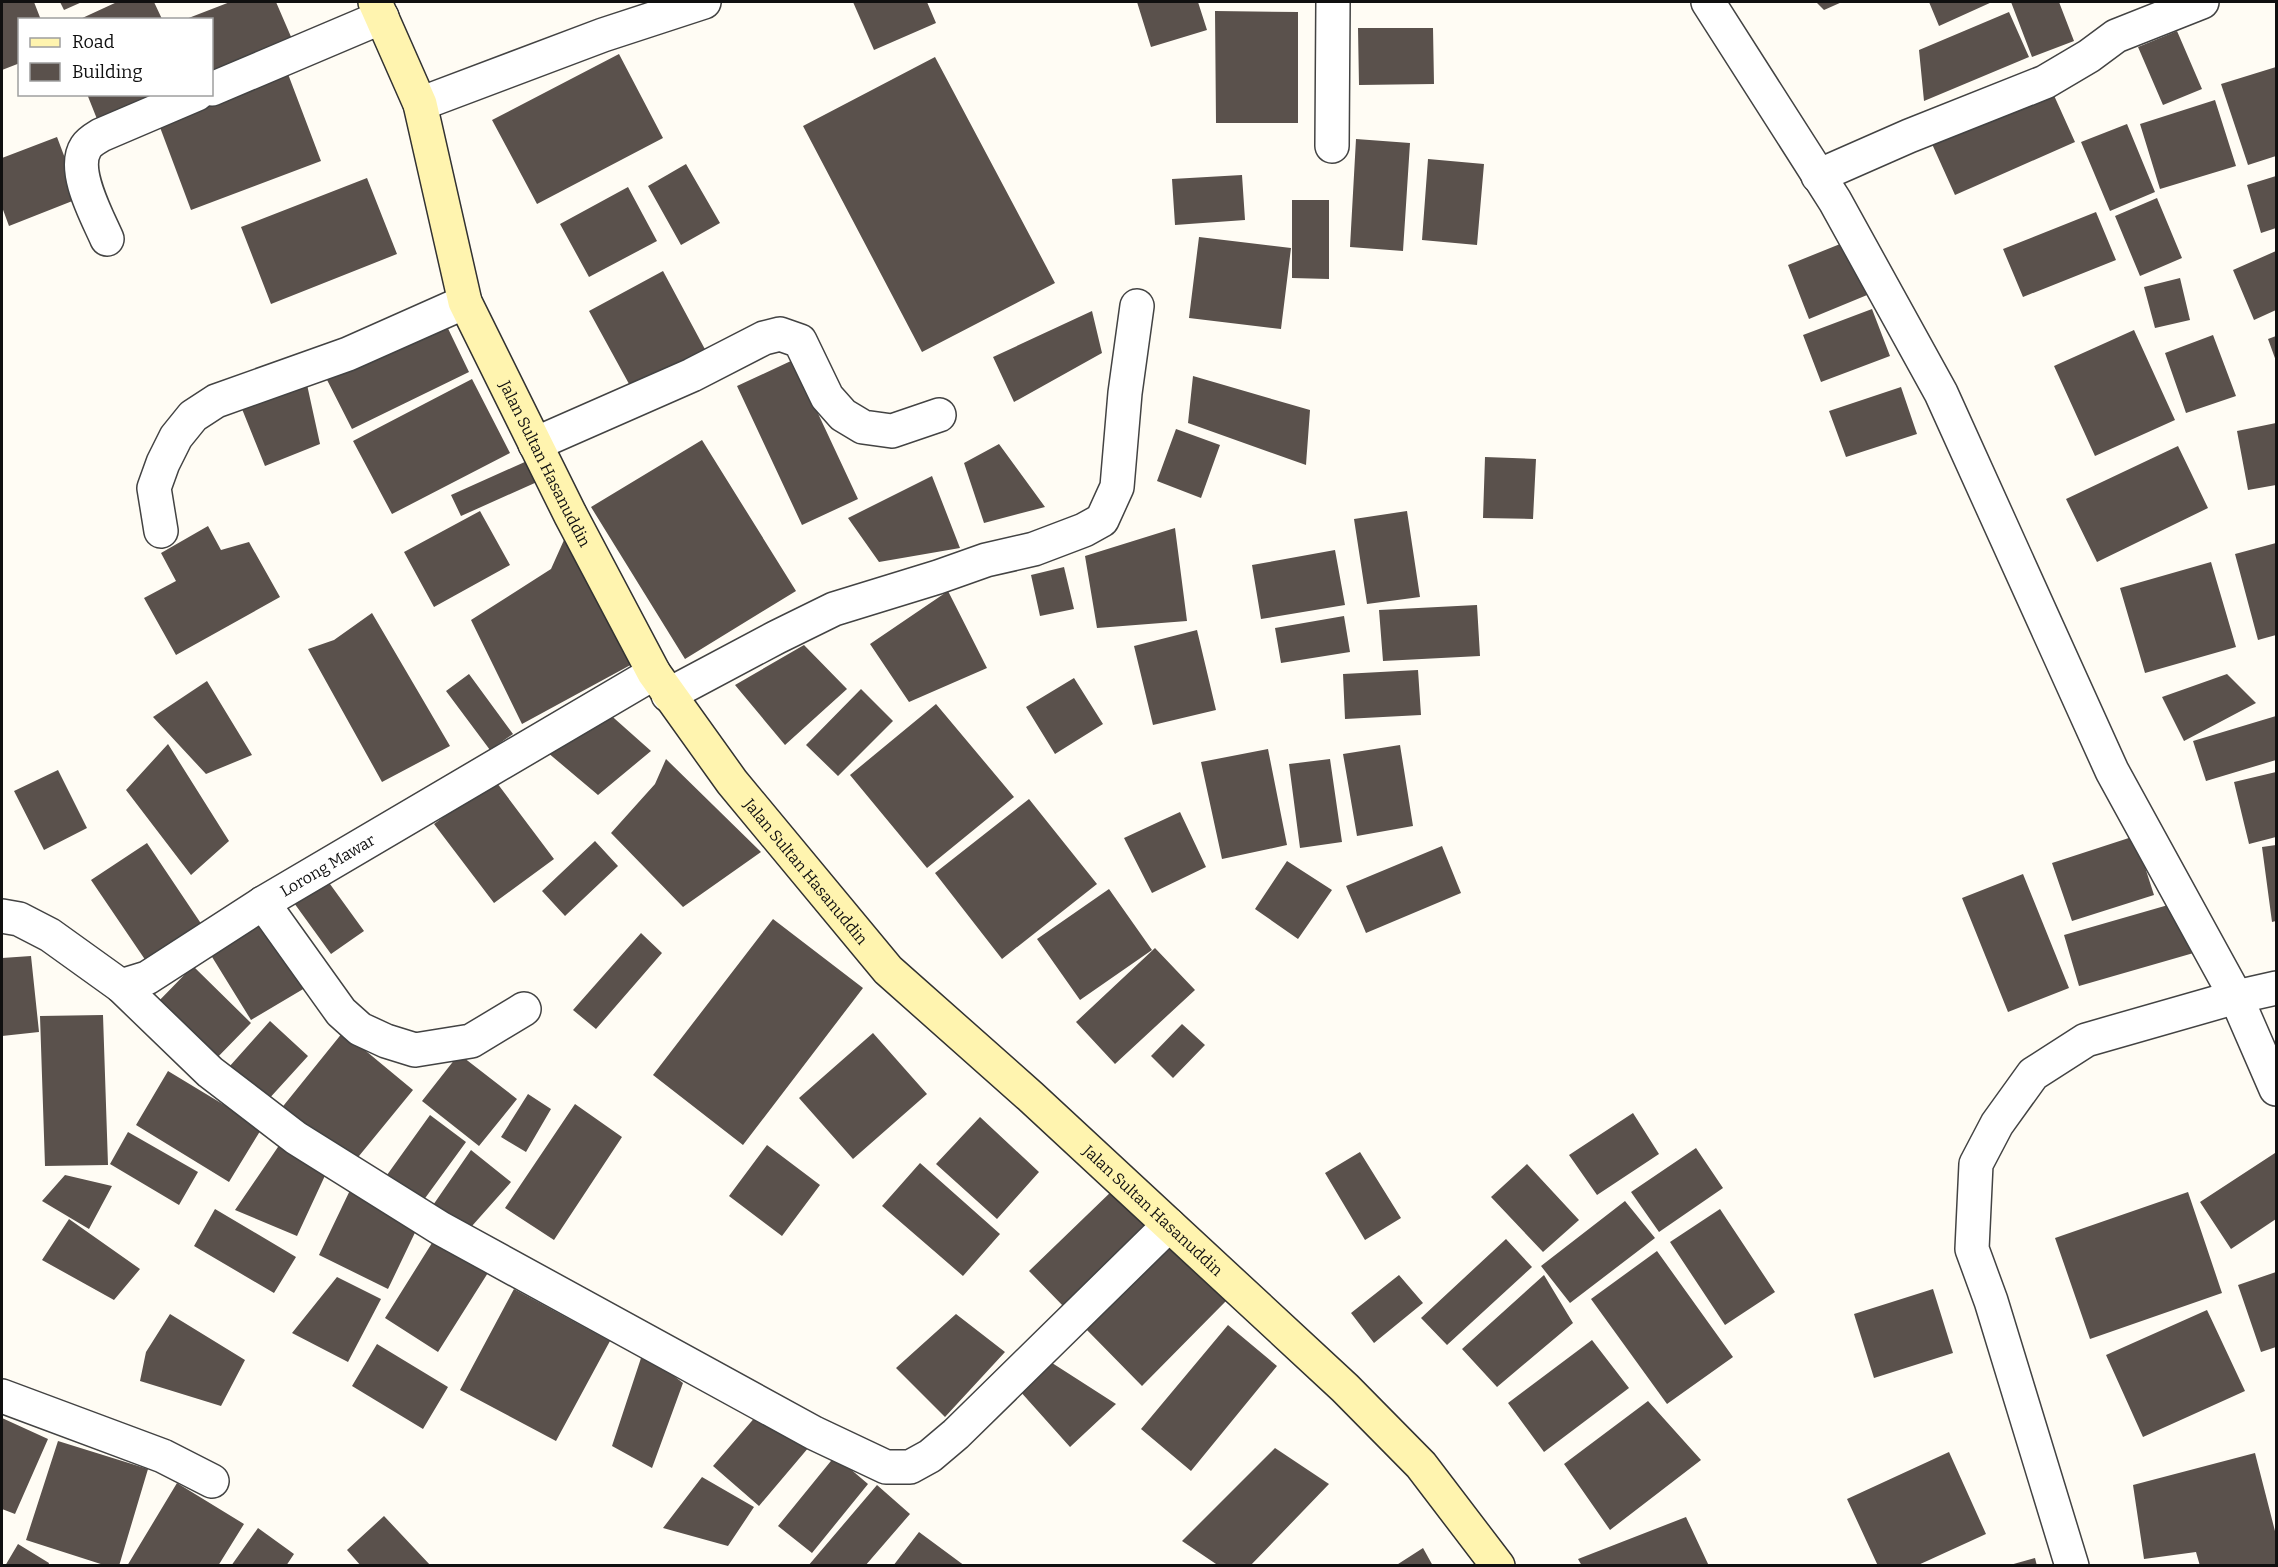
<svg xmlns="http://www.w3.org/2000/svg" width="2278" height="1567" font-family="Bitter,serif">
<rect width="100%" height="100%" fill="#fffcf4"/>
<path fill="#5a514c" d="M 2,2 L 34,2 L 41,20 L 20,20 L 20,63 L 2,70 Z
M 60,2 L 82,2 L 64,10 Z
M 117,2 L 154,2 L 162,19 L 78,20 Z
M 230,2 L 276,2 L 292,39 L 212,73 L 212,20 L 186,19 Z
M 853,2 L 927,2 L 936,23 L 874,50 Z
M 1137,2 L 1198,2 L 1207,30 L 1151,47 Z
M 1816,2 L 1842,2 L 1824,10 Z
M 1929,2 L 1992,2 L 1939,26 Z
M 2011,2 L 2059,2 L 2074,41 L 2032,57 Z
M 1215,11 L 1298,12 L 1298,123 L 1216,123 Z
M 2009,12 L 2029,57 L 1924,101 L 1919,50 Z
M 1358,28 L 1433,28 L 1434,84 L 1359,85 Z
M 2177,31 L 2202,89 L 2163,105 L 2138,47 Z
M 619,54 L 663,138 L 537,204 L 492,120 Z
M 935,57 L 1055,283 L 922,352 L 803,126 Z
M 2276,67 L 2276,156 L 2248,165 L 2221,84 Z
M 288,74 L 321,161 L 191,210 L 158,122 Z
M 2052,91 L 2075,142 L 1955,195 L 1932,144 Z
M 87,94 L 172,94 L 99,124 Z
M 2215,100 L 2236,166 L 2160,189 L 2140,124 Z
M 2127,124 L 2155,192 L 2110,211 L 2081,142 Z
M 57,137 L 80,198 L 9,226 L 2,207 L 2,158 Z
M 1356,139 L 1410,143 L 1403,251 L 1350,247 Z
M 1428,159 L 1484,164 L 1477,245 L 1422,240 Z
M 686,164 L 720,223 L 681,245 L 648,186 Z
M 1242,175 L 1245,220 L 1175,225 L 1172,179 Z
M 2276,176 L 2276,228 L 2261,233 L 2247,185 Z
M 367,178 L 397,254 L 271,304 L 241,227 Z
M 628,187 L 657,241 L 589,277 L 560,224 Z
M 2157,198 L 2182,258 L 2140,276 L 2115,216 Z
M 1292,200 L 1329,200 L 1329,279 L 1292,278 Z
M 2096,212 L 2116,260 L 2023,297 L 2003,249 Z
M 1199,237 L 1291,248 L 1281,329 L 1189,318 Z
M 1850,240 L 1872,293 L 1809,319 L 1788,265 Z
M 2276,251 L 2276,310 L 2254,320 L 2233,270 Z
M 663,271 L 707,353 L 634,393 L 589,311 Z
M 2180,278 L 2190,320 L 2155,328 L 2144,287 Z
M 1872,309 L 1890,356 L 1821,382 L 1803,335 Z
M 1092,311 L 1102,353 L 1014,402 L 993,357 Z
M 441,314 L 469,372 L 352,429 L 323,372 Z
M 2134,330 L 2175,420 L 2095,456 L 2054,366 Z
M 2213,335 L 2236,396 L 2186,413 L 2165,353 Z
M 2276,336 L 2276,361 L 2268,339 Z
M 793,360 L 858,499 L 802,525 L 737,386 Z
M 1193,376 L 1310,410 L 1306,465 L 1188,423 Z
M 472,379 L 510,453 L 392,514 L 353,441 Z
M 306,380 L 320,444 L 265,466 L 242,409 Z
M 1901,387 L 1917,434 L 1846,457 L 1829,411 Z
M 2276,423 L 2276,485 L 2248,490 L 2237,431 Z
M 1176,429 L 1220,445 L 1201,498 L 1157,481 Z
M 702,440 L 796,591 L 685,659 L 591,507 Z
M 999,444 L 1045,507 L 984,523 L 964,463 Z
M 2178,446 L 2208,508 L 2097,562 L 2066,499 Z
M 1485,457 L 1536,459 L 1533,519 L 1483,518 Z
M 527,461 L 537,482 L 461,516 L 451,495 Z
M 932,476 L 960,548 L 879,562 L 848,518 Z
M 480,511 L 510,565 L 434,607 L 404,552 Z
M 1407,511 L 1420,597 L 1367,604 L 1354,519 Z
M 208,526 L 221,550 L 249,542 L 280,597 L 176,655 L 144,598 L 176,581 L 161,553 Z
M 1175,528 L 1187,621 L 1097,628 L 1085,556 Z
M 564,540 L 636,662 L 522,724 L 471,620 L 551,569 Z
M 2276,543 L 2276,635 L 2258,640 L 2235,554 Z
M 1335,550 L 1345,605 L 1261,619 L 1252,565 Z
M 2211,562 L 2236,647 L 2145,673 L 2120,588 Z
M 1064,567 L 1074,609 L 1040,616 L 1031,575 Z
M 948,591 L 987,668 L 909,702 L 870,644 Z
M 1477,605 L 1480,656 L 1383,661 L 1379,610 Z
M 372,613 L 450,746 L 382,782 L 308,649 L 334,640 Z
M 1344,616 L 1350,652 L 1281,663 L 1275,628 Z
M 1197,630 L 1216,710 L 1153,725 L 1134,646 Z
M 804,645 L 847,689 L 785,745 L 735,685 Z
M 1418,670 L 1421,715 L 1345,719 L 1343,674 Z
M 469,674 L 513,734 L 490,750 L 446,691 Z
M 2227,674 L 2256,703 L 2184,741 L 2162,697 Z
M 1074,678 L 1103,724 L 1055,754 L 1026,707 Z
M 207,681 L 252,755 L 206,774 L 153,717 Z
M 861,689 L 893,721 L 838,776 L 806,745 Z
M 936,704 L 1014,797 L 927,868 L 850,775 Z
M 606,711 L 651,751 L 598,795 L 547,752 Z
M 2276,716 L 2276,760 L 2206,781 L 2193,741 Z
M 168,744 L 229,841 L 191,875 L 126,790 Z
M 1400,745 L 1413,826 L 1357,836 L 1343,754 Z
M 1268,749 L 1287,845 L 1222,859 L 1201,762 Z
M 666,759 L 761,852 L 683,907 L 611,833 L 655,784 Z
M 1330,759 L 1342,842 L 1300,848 L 1289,764 Z
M 58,770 L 87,828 L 44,850 L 14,791 Z
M 2276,772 L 2276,837 L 2249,844 L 2234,782 Z
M 494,779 L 554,859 L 494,903 L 434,824 Z
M 1029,799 L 1097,884 L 1002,959 L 935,873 Z
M 1180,812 L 1206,867 L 1152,893 L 1124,838 Z
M 2135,836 L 2154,895 L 2072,921 L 2052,863 Z
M 595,841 L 618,866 L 565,916 L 542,891 Z
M 147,843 L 204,928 L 148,964 L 91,880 Z
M 2276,845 L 2276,921 L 2272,922 L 2262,847 Z
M 1442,846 L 1461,893 L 1366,933 L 1346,886 Z
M 1287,861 L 1332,890 L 1298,939 L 1255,909 Z
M 322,873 L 364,931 L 331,954 L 289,896 Z
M 2023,874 L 2069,988 L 2008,1012 L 1962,898 Z
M 1109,889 L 1152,950 L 1080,1000 L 1037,939 Z
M 2182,901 L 2197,952 L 2079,986 L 2064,935 Z
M 269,916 L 310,985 L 251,1020 L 209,952 Z
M 773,919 L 863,988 L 743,1145 L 653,1075 Z
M 641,933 L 662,953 L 596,1029 L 573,1010 Z
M 1155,948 L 1195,990 L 1115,1064 L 1076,1022 Z
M 31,956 L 39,1032 L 2,1036 L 2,958 Z
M 193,966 L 251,1023 L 211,1064 L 153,1007 Z
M 103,1015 L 108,1165 L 45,1166 L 40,1016 Z
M 270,1021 L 308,1056 L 267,1101 L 229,1067 Z
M 1182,1024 L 1205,1045 L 1173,1078 L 1151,1056 Z
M 343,1032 L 413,1090 L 350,1167 L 280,1110 Z
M 873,1033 L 927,1094 L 853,1159 L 799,1098 Z
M 459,1054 L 517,1099 L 479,1146 L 422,1101 Z
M 168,1071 L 262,1128 L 229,1182 L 136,1125 Z
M 528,1094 L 551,1109 L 526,1152 L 501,1137 Z
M 575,1104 L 622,1137 L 554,1240 L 505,1208 Z
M 1633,1113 L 1659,1154 L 1597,1195 L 1569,1155 Z
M 430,1115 L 466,1142 L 423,1201 L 387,1175 Z
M 980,1117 L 1039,1172 L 997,1219 L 936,1164 Z
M 128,1132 L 198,1172 L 179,1205 L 110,1164 Z
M 280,1144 L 329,1167 L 297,1236 L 235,1210 Z
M 767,1145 L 820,1185 L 782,1236 L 729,1196 Z
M 1696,1148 L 1723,1188 L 1659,1232 L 1631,1192 Z
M 471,1150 L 511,1182 L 472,1226 L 429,1211 Z
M 1360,1152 L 1401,1218 L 1365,1240 L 1325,1173 Z
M 2275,1153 L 2276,1219 L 2231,1249 L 2200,1202 Z
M 920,1163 L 1000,1234 L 963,1276 L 882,1206 Z
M 1527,1164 L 1579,1220 L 1543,1252 L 1491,1197 Z
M 65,1175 L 112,1186 L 89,1229 L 42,1201 Z
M 353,1184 L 422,1218 L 388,1289 L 319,1255 Z
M 1115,1188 L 1151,1225 L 1065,1308 L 1029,1271 Z
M 2188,1192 L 2222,1293 L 2090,1339 L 2055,1238 Z
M 1625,1201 L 1655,1238 L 1570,1303 L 1541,1266 Z
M 215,1209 L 296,1257 L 274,1293 L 194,1246 Z
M 1720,1209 L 1775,1292 L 1725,1325 L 1670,1242 Z
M 69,1219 L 140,1269 L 114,1300 L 42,1260 Z
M 437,1235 L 491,1268 L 438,1352 L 385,1318 Z
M 1506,1239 L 1532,1267 L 1447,1345 L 1421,1318 Z
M 1169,1245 L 1226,1301 L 1142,1386 L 1085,1328 Z
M 1657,1251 L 1733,1357 L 1667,1404 L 1591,1299 Z
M 2276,1272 L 2276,1347 L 2261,1352 L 2238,1285 Z
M 1399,1275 L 1423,1303 L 1374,1343 L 1351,1313 Z
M 1544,1275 L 1573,1323 L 1497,1387 L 1462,1349 Z
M 337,1277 L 381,1299 L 348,1362 L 292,1333 Z
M 514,1289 L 610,1341 L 556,1441 L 460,1390 Z
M 1933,1289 L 1953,1353 L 1874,1378 L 1854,1314 Z
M 2207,1310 L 2245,1391 L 2143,1437 L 2106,1355 Z
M 170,1314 L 245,1360 L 221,1406 L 140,1381 L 146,1352 Z
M 956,1314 L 1005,1352 L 945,1417 L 896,1368 Z
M 1228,1325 L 1277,1366 L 1191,1471 L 1141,1429 Z
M 1592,1340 L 1629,1388 L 1544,1452 L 1508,1403 Z
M 377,1344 L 448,1387 L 423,1429 L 352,1386 Z
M 643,1352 L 683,1383 L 652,1468 L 612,1446 Z
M 1049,1361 L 1116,1404 L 1070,1447 L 1019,1390 Z
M 1648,1401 L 1701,1460 L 1610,1530 L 1564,1464 Z
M 763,1408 L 809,1447 L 759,1506 L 713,1466 Z
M 2,1418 L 48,1439 L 15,1514 L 2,1509 Z
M 58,1441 L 148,1469 L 119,1566 L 107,1566 L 26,1540 Z
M 1275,1448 L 1329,1484 L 1250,1566 L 1219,1566 L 1182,1541 Z
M 1949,1452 L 1986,1534 L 1916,1566 L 1878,1566 L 1847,1499 Z
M 2255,1453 L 2276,1535 L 2276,1566 L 2200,1566 L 2196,1552 L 2144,1559 L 2133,1485 Z
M 835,1456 L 868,1484 L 812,1553 L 778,1526 Z
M 702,1477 L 754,1507 L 728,1546 L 663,1528 Z
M 177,1483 L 244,1524 L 218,1566 L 127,1566 Z
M 877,1485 L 910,1514 L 865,1566 L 808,1566 Z
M 384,1516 L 431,1566 L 361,1566 L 347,1550 Z
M 1686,1517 L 1709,1566 L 1582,1566 L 1578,1559 Z
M 258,1528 L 294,1554 L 286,1566 L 231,1566 Z
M 919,1532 L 965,1566 L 893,1566 Z
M 18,1544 L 49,1563 L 48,1566 L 5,1566 Z
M 1423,1548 L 1433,1566 L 1395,1566 Z
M 2035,1558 L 2037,1566 L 2011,1566 L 2010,1565 Z"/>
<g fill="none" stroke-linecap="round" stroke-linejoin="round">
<defs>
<g id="minor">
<path d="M 1708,2 L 1835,201 L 1941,393 L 2112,771 L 2236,997 L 2276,1089"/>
<path d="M 212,89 L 382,17"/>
<path d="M 420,104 L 603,35 L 704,2"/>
<path d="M 1332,146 L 1333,2"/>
<path d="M 1818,176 L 1909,136 L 2045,82 L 2089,56 L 2116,36 L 2202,2"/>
<path d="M 107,239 C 97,216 71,170 86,147 C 89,142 96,138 101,135 L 197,94"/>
<path d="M 535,444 L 692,375 L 764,338 L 780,334 L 800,341 L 827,397 L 843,415 L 863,427 L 892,431 L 939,415"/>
<path d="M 161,531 L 154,488 L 163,463 L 176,437 L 193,416 L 216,401 L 348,354 L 465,302"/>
<path d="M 668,695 L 777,637 L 834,609 L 938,577 L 986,560 L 1034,549 L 1084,530 L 1102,520 L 1117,487 L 1125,393 L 1137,306"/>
<path d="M 263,903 L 341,1012 L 360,1029 L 386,1041 L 415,1050 L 471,1041 L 524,1009"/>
<path d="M 2,916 L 19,919 L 50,935 L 121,986 L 210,1072 L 296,1138 L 440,1228 L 814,1433 L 886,1467 L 910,1467 L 930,1456 L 956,1434 L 1169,1225"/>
<path id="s1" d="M 121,986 L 147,978 L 263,903 L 654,673"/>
<path d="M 2,1396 L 163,1456 L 212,1481"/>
<path d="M 2072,1566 L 1991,1301 L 1972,1249 L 1976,1164 L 1997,1124 L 2033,1074 L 2086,1040 L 2236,997 L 2276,988"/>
</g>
<g id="secondary">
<path id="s2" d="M 375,2 L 420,104 L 465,302 L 570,514 L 654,673 L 732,782 L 888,970 L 1030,1096 L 1345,1388 L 1421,1465 L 1498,1566"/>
</g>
</defs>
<use href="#minor" stroke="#434343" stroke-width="36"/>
<use href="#secondary" stroke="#323232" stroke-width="36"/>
<use href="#minor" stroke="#fff" stroke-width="33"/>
<use href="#secondary" stroke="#fff4af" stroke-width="33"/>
</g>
<g text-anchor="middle" stroke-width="6" stroke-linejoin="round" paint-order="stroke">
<g font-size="16" fill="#101010" stroke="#fff">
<text dy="6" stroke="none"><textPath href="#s2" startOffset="495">Jalan Sultan Hasanuddin</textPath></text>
<text dy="6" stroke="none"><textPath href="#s1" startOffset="240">Lorong Mawar</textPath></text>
<text dy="6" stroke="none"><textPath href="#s2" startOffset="981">Jalan Sultan Hasanuddin</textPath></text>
<text dy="6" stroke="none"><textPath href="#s2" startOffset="1467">Jalan Sultan Hasanuddin</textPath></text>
</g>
</g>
<rect width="2278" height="1567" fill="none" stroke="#101010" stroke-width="6"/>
<rect x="18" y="18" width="195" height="78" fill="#ffffff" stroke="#9f9f9f" stroke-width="1.5"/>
<rect x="30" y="38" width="30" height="9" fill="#fff4af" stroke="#9f9f9f" stroke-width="1.5"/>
<text x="72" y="48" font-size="18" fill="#101010">Road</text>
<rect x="30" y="63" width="30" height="18" fill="#5a514c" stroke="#9f9f9f" stroke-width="1.5"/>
<text x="72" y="78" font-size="18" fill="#101010">Building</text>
</svg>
